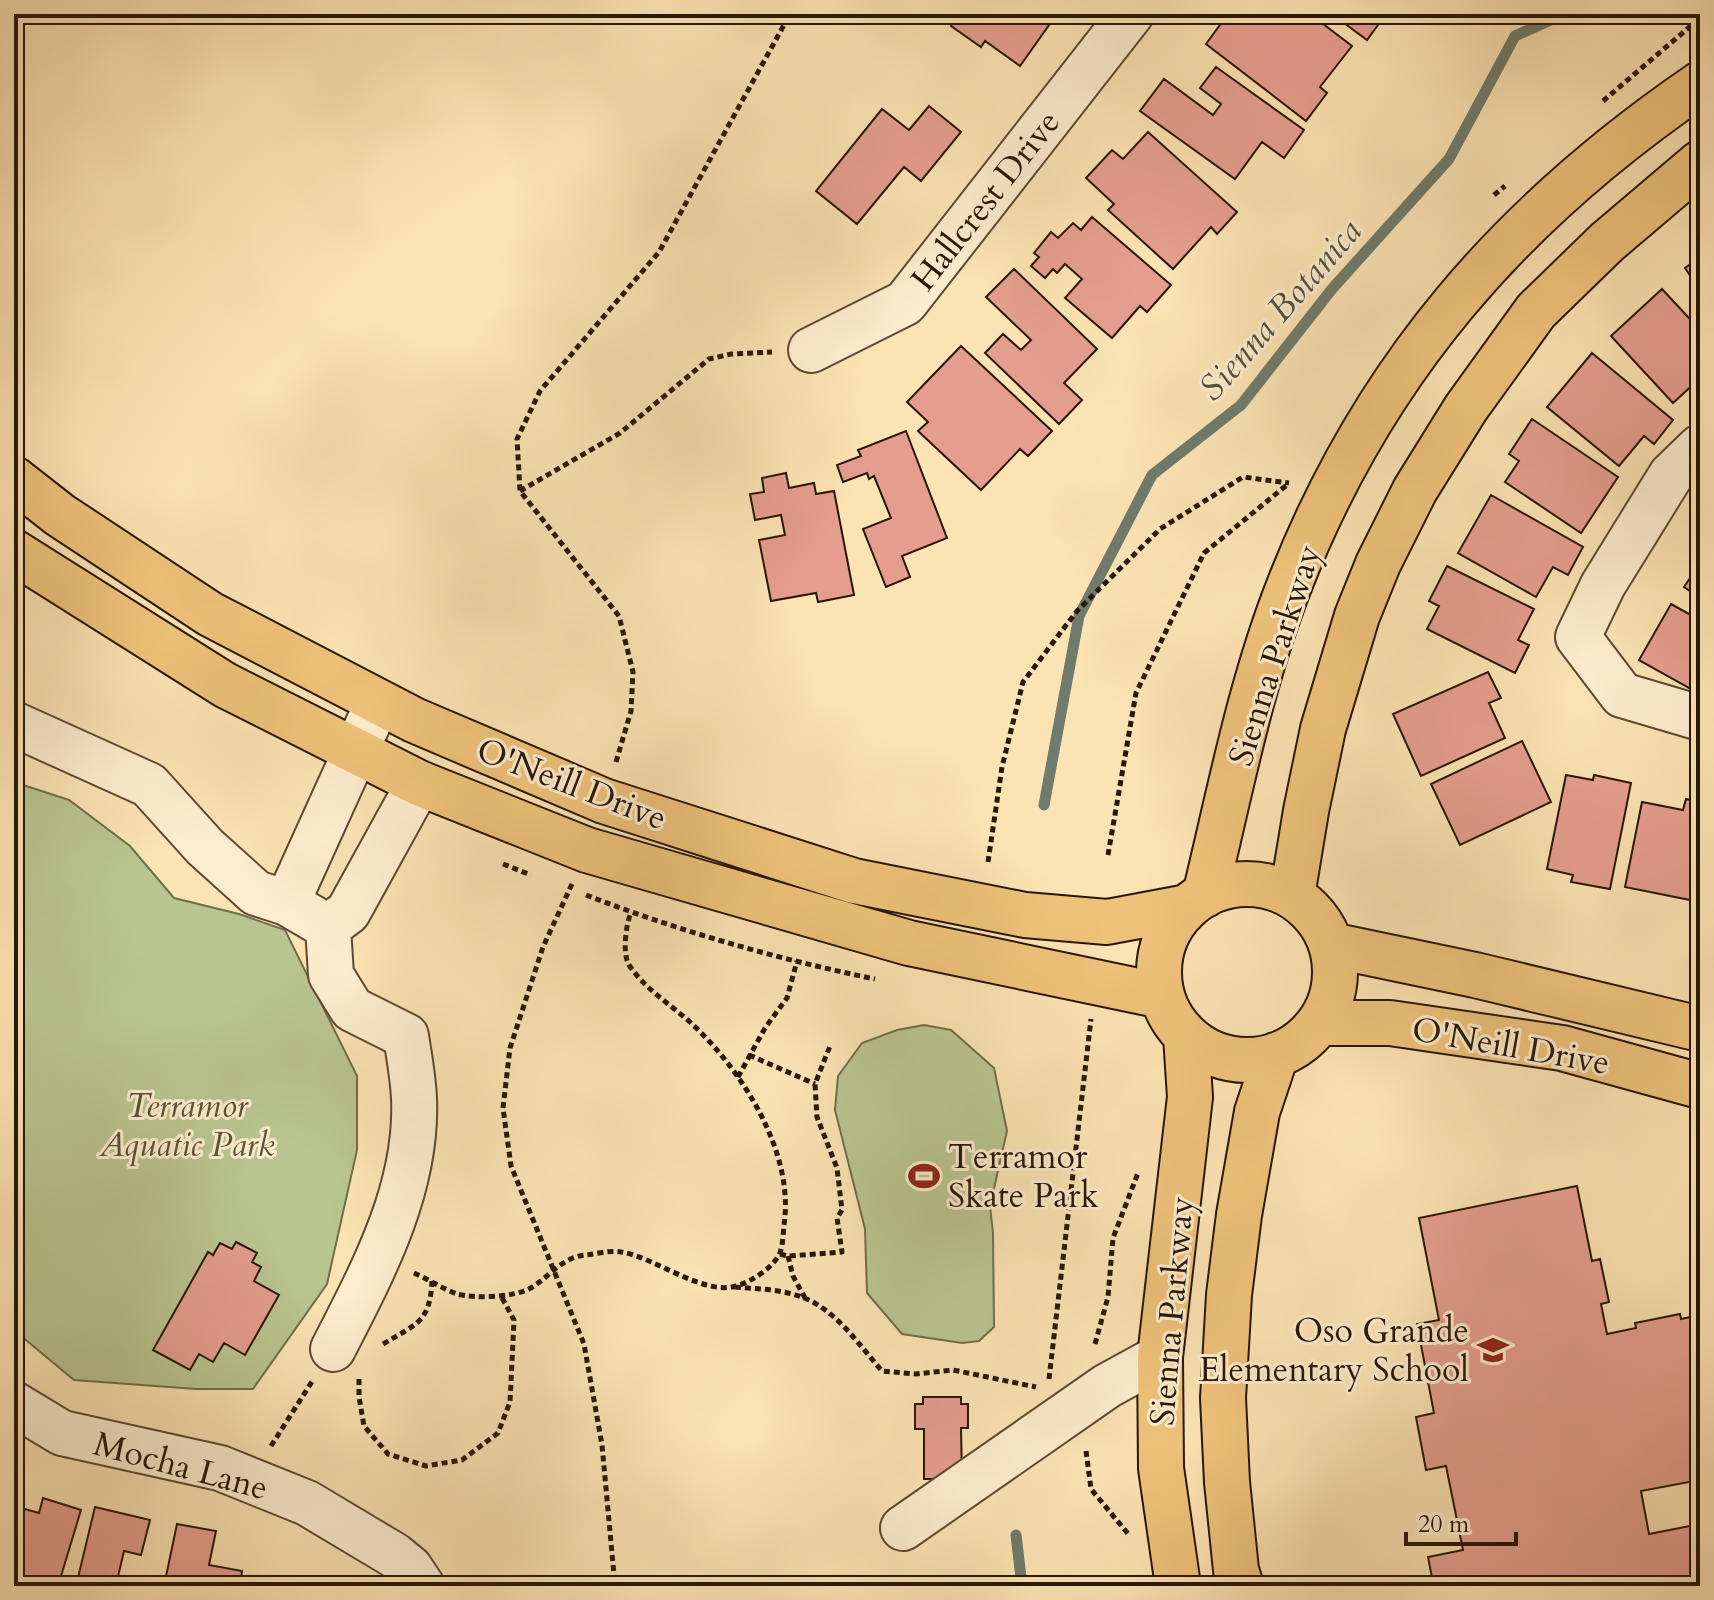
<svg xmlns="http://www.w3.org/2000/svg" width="1714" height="1600" font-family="Cardo,serif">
<rect width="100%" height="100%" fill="#fce3b3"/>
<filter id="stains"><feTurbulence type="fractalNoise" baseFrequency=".0025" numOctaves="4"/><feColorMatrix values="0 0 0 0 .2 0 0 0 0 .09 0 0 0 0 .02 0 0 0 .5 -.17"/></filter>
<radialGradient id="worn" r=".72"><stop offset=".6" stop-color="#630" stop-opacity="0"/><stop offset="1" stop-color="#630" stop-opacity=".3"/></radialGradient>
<path fill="#b9c591" stroke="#706e4c" stroke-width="2" d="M 14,782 L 69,800 L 130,846 L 174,898 L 239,914 L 285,930 L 357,1076 L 357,1150 L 327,1284 L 253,1389 L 196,1389 L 74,1380 L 14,1330 Z
M 924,1025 L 951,1030 L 994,1068 L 1007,1131 L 990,1206 L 993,1233 L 994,1327 L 979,1341 L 962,1343 L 902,1334 L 867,1293 L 865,1229 L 835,1110 L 838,1076 L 862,1043 L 897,1030 Z"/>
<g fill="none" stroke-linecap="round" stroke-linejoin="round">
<path stroke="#6f7b6c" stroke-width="11" d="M 1044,805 L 1079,616 L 1152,475 L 1241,405 L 1332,289 L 1449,159 L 1515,36 L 1564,14
M 1016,1535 L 1022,1586"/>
</g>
<path fill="#e59e8d" stroke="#271608" stroke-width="2" d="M 959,14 L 1048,14 L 1054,18 L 1020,66 L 985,41 L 981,47 L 951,26 Z
M 1228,14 L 1310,14 L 1352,46 L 1320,87 L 1327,93 L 1306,121 L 1206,44 Z
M 1332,14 L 1386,14 L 1367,40 Z
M 1216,67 L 1304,130 L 1284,158 L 1262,142 L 1235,179 L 1140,111 L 1164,79 L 1213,115 L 1221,104 L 1200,88 Z
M 929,106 L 961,132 L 921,181 L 904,167 L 857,224 L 816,191 L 882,109 L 909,130 Z
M 1148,132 L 1237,212 L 1217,234 L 1211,227 L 1173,269 L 1108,210 L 1114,204 L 1086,178 L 1112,150 L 1123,159 Z
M 1092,217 L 1171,285 L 1147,312 L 1140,306 L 1112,338 L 1065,298 L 1082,279 L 1065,264 L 1057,273 L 1053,269 L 1045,278 L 1031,266 L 1039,257 L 1034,253 L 1051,232 L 1058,238 L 1073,223 L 1081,230 Z
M 1700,257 L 1700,290 L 1685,268 Z
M 1014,269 L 1097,349 L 1064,383 L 1082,400 L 1059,424 L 985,353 L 1003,334 L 1021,350 L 1031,340 L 986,297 Z
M 1662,289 L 1700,330 L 1700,384 L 1697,381 L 1673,403 L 1611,336 Z
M 961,346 L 1052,431 L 1028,456 L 1020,449 L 981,490 L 918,431 L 928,422 L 907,402 Z
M 1592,353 L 1673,420 L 1654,444 L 1644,436 L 1619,466 L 1547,407 Z
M 1532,419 L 1618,477 L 1581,533 L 1505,482 L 1519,461 L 1509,454 Z
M 906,431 L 947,538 L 902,556 L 910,577 L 886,587 L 863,529 L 891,518 L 874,476 L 869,479 L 867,473 L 843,482 L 837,465 L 861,456 L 858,450 Z
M 786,473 L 789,488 L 814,483 L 816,494 L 834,491 L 854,595 L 818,602 L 816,593 L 771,601 L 759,540 L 785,535 L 781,515 L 755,520 L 750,494 L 764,492 L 762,478 Z
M 1491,495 L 1583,547 L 1568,575 L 1553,567 L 1536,597 L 1458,553 Z
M 1700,563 L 1700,598 L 1684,587 Z
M 1447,566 L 1534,609 L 1518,640 L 1529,645 L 1515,673 L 1427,629 L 1439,606 L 1429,601 Z
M 1671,604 L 1700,620 L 1700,694 L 1639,660 Z
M 1488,672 L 1501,698 L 1489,703 L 1505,738 L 1421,776 L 1393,714 Z
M 1522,741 L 1551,802 L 1460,845 L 1431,784 Z
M 1566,775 L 1593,780 L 1594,775 L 1631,783 L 1610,889 L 1571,882 L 1573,875 L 1547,869 Z
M 1686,799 L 1700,802 L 1700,878 L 1695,901 L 1625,887 L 1642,802 L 1683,810 Z
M 1577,1186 L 1592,1261 L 1600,1259 L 1609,1302 L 1601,1304 L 1607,1334 L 1636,1328 L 1635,1323 L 1680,1314 L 1681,1319 L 1700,1315 L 1700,1480 L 1641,1491 L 1649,1534 L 1700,1524 L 1700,1586 L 1418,1586 L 1433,1583 L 1428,1557 L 1463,1550 L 1446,1466 L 1426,1470 L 1416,1417 L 1434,1413 L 1417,1324 L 1439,1320 L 1419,1218 Z
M 236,1242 L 257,1253 L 252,1262 L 261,1267 L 254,1281 L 279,1295 L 245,1355 L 224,1343 L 213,1362 L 199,1354 L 190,1370 L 153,1350 L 208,1252 L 213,1255 L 220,1243 L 232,1249 Z
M 923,1397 L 961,1397 L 961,1404 L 968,1404 L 968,1428 L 961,1428 L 962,1479 L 924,1479 L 924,1429 L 915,1429 L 915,1404 L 923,1404 Z
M 43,1498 L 81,1510 L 58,1586 L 14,1586 L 14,1506 L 39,1513 Z
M 95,1507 L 150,1520 L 141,1555 L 124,1551 L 116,1585 L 119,1586 L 76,1586 Z
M 177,1524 L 216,1531 L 209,1565 L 242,1571 L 240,1586 L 164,1586 Z"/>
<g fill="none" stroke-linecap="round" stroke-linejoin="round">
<defs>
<path id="minor" d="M 811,350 L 905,303 L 1131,14
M 1700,447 L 1671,475 L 1603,585 L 1578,637 L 1622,695 L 1700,718
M 14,724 L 149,785 L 205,847 L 256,893 L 287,903 L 328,927 L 331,975 L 352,1009 L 406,1036 C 409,1056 413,1077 414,1098 C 418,1188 373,1271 333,1349
M 287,903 L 378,702
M 328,927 L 348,912 L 419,783
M 14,1404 L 62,1433 L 220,1468 L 307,1503 L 394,1555 L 410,1568 L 422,1586
M 903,1528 L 1107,1386 L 1160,1357"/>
<path id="major" d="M 14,479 L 60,515 L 210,614 L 414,720 L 604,801 L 854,881 L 1025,915 L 1107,922 L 1187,907
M 14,552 L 225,685 L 419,783 L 587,850 L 909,943 L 1162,996
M1159 972a88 88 0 1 1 176 0a88 88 0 1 1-176 0Z
M 1205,895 C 1230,792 1250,685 1289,586 C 1373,370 1510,214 1700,84
M 1292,896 L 1306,811 L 1323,729 L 1357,616 L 1378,564 L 1415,490 L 1466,408 L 1536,311 L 1607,242 L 1700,163
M 1331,945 L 1475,975 L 1700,1029
M 1320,1023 L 1390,1023 L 1562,1048 L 1700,1086
M 1178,1586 L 1161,1468 L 1160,1357 L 1190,1097 L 1186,1036
M 1241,1586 L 1236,1570 L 1227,1482 L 1223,1398 L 1229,1295 L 1239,1215 L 1257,1112 L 1276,1055"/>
</defs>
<use href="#minor" stroke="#5c4933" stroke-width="48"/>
<use href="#major" stroke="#271608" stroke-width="48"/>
<path stroke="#271608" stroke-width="5" stroke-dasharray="6 4" stroke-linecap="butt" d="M 1603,101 L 1700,18
M 1494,195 L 1505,186
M 520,491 L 620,433 L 709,359 L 731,354 L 772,352
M 616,762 L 631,711 L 633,672 L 619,616 L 520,491 L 517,439 L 540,391 L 659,252 L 790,14
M 1108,855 L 1136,693 L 1204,553 L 1288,484
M 988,862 L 1002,767 L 1023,682 L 1077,611 L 1160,529 L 1243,477 L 1289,483
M 503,864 L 531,875
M 572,884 L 543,947 L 510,1048 L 503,1108 L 511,1166 L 584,1344 L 602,1445 L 615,1586
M 586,895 C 679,931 777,959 875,979
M 749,1055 L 815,1084
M 738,1077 L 765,1028 L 787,998 L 797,961
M 780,1254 L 788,1256 L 842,1252 L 837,1218 L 842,1210 L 837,1168 L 817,1117 L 815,1084 L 830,1046
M 788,1256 L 793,1276 L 805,1298
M 414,1273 C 428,1279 443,1289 457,1294 C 475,1299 513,1297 529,1289 C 549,1278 560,1258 585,1255 C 596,1254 610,1250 621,1252 C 655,1257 703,1296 736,1286 C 751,1282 771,1269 779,1255 C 783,1247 783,1234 784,1225 C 795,1153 742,1070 691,1023 C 670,1004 645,989 629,965 C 622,953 626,925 631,912
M 735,1287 C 757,1289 783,1289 804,1298 C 836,1310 860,1346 882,1371 L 916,1374 L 953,1370 L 1036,1387
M 383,1344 C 416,1324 430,1323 432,1281
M 1095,1344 L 1108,1297 L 1113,1238 L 1138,1173
M 359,1379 L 359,1397 L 364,1426 L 388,1454 L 426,1466 L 462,1460 L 498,1433 L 510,1402 L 514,1320 L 501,1296
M 1049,1379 L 1091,1019
M 271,1446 L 313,1380
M 1086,1451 L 1091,1489 L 1129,1535"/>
<use href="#minor" stroke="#fdedce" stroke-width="44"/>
<use href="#major" stroke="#eec27a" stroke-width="44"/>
</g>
<defs>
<symbol id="stadium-bare" viewBox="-9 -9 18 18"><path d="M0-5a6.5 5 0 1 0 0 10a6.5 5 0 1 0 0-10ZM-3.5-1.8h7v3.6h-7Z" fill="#8f2418" stroke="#fdedce" stroke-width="2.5" paint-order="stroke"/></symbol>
<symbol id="school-bare" viewBox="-9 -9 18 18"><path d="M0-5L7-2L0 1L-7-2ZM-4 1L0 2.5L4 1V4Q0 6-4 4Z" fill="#8f2418" stroke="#fdedce" stroke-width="2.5" paint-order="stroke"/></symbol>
</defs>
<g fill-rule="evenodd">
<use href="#stadium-bare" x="902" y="1154" width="44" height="44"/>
<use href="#school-bare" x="1471" y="1328" width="44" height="44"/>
</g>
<g text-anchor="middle" stroke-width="6" stroke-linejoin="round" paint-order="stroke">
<g font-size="34" fill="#271608" stroke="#fdedce">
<text transform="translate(985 200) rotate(-52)" y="12">Hallcrest Drive</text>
<text transform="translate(1274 655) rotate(-72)" y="12">Sienna Parkway</text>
<text transform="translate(572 783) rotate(21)" y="12">O'Neill Drive</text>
<text transform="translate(1511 1045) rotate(10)" y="12">O'Neill Drive</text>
<text transform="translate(1171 1311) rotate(-85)" y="12">Sienna Parkway</text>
<text transform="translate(181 1465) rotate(15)" y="12">Mocha Lane</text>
</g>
<g font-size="34" font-style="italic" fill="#5a5338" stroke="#fdedce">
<text x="187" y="1117">Terramor<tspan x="187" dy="39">Aquatic Park</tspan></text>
</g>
<g font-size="34" fill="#271608" stroke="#fdedce" text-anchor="start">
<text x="948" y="1168">Terramor<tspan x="948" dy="39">Skate Park</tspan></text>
<text x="1469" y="1342" text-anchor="end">Oso Grande<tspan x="1469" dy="39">Elementary School</tspan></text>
</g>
<g font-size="36" font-style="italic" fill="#515142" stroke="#fdedce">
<text transform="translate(1279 309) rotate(-49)" y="13">Sienna Botanica</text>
</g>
</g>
<rect width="1714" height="1600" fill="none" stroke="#fce3b3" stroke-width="48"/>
<rect x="16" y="16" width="1682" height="1568" fill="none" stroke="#271608" stroke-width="4"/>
<rect x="24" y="24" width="1666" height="1552" fill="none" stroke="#271608" stroke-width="2"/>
<path d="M1406 1532v12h110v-12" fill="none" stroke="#271608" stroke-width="4"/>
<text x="1418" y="1532" font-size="24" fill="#271608" stroke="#fdedce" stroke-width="6" paint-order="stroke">20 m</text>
<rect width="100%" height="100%" filter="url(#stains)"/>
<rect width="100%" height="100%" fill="url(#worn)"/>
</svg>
